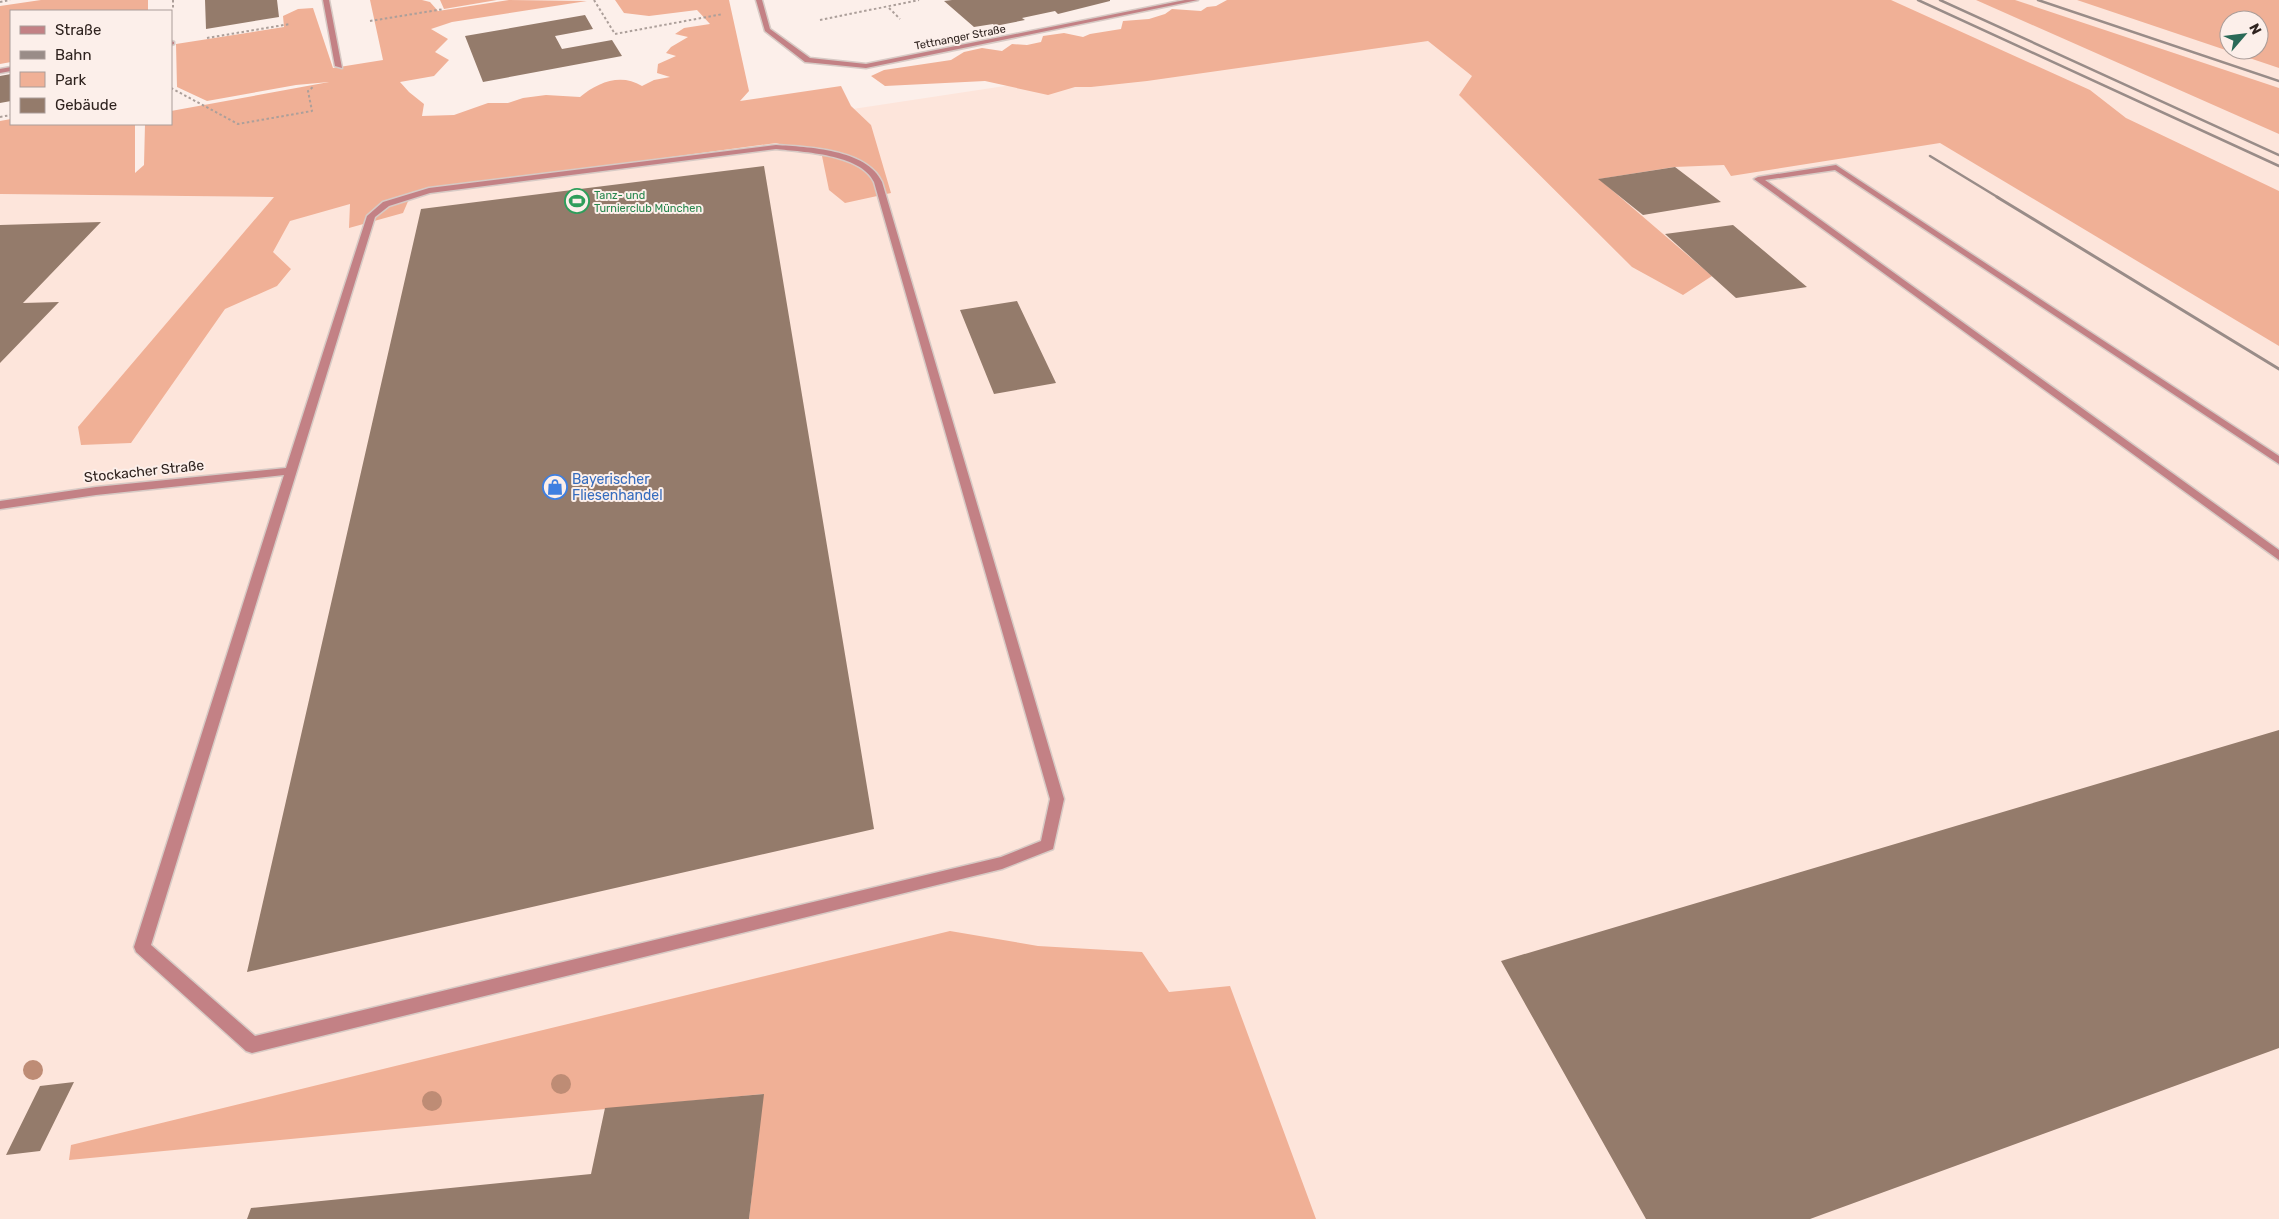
<svg xmlns="http://www.w3.org/2000/svg" width="2279" height="1219" font-family="Rubik,sans-serif">
<rect width="100%" height="100%" fill="#fcefea"/>
<path fill="#fde5db" fill-rule="evenodd" d="M 1570,0 L 2279,0 L 2279,1219 L 0,1219 L 0,194 L 274,197 ZM 2229,20 L 2259,20 L 2259,50 L 2229,50 Z"/>
<path fill="#f0b096" fill-rule="evenodd" d="M 41,0 L 148,0 L 148,11 L 11,11 L 11,62 L 0,64 L 0,6 Z
M 370,0 L 422,0 L 430,2 L 438,11 L 509,0 L 587,1 L 452,22 L 431,29 L 448,39 L 435,52 L 449,60 L 434,76 L 400,82 L 409,92 L 424,104 L 422,116 L 454,115 L 488,103 L 508,103 L 523,98 L 546,95 L 580,97 C 598,82 621,73 642,86 L 654,80 L 670,77 L 657,73 L 658,64 L 676,56 L 666,53 L 671,47 L 688,37 L 675,34 L 684,28 L 710,24 L 697,10 L 649,16 L 624,13 L 615,0 L 729,0 L 749,91 L 740,101 L 841,86 L 851,106 L 871,125 L 891,193 L 845,203 L 829,190 L 822,156 L 776,143 L 412,192 L 403,213 L 349,228 L 350,204 L 290,221 L 273,252 L 291,269 L 277,286 L 225,309 L 131,443 L 81,445 L 78,427 L 274,197 L 0,194 L 0,121 L 11,119 L 11,124 L 135,124 L 135,173 L 144,165 L 145,124 L 171,124 L 171,111 L 329,82 L 296,85 L 207,101 L 177,87 L 176,44 L 284,27 L 283,16 L 298,9 L 313,8 L 333,68 L 383,60 Z
M 440,0 L 497,0 L 444,9 Z
M 1227,0 L 1891,0 L 2090,90 L 2126,118 L 2279,191 L 2279,346 L 1940,143 L 1731,176 L 1724,165 L 1674,167 L 1599,179 L 1712,276 L 1683,295 L 1632,267 L 1459,95 L 1472,76 L 1428,41 L 1147,81 L 1091,87 L 1075,87 L 1048,95 L 985,81 L 885,86 L 871,76 L 884,70 L 951,60 L 964,52 L 982,48 L 1002,51 L 1012,44 L 1027,45 L 1041,42 L 1043,36 L 1064,33 L 1083,37 L 1090,34 L 1121,29 L 1123,21 L 1149,19 L 1165,14 L 1172,9 L 1201,11 L 1207,7 L 1216,6 Z
M 1976,0 L 2015,0 L 2279,88 L 2279,134 Z
M 2077,0 L 2279,0 L 2279,68 ZM 2229,20 L 2259,20 L 2259,50 L 2229,50 Z
M 950,931 L 1038,946 L 1142,952 L 1169,992 L 1230,986 L 1316,1219 L 749,1219 L 763,1094 L 69,1160 L 71,1145 Z"/>
<path fill="#947b6b" d="M 205,0 L 277,0 L 279,17 L 206,29 Z
M 952,0 L 1110,0 L 1110,1 L 1058,14 L 1055,11 L 1022,18 L 1025,20 L 995,26 L 993,24 L 974,27 L 944,1 Z
M 585,15 L 593,29 L 555,36 L 562,49 L 612,40 L 622,56 L 483,82 L 465,36 Z
M 11,74 L 11,101 L 0,103 L 0,76 Z
M 764,166 L 874,829 L 247,972 L 421,209 Z
M 1675,167 L 1721,202 L 1643,215 L 1598,179 Z
M 101,222 L 23,303 L 59,302 L 0,363 L 0,225 Z
M 1733,225 L 1807,287 L 1736,298 L 1665,234 Z
M 1017,301 L 1056,383 L 994,394 L 960,310 Z
M 2279,730 L 2279,1048 L 1810,1219 L 1646,1219 L 1501,961 Z
M 74,1082 L 40,1151 L 6,1155 L 40,1086 Z
M 764,1094 L 749,1219 L 247,1219 L 251,1208 L 591,1174 L 605,1108 Z"/>
<g fill="none" stroke-linecap="round" stroke-linejoin="round">
<defs>
<path id="minor" d="M 323,0 L 329,0 L 342,68 L 335,66 Z
M 756,0 L 762,0 L 770,29 L 810,58 L 866,64 L 1185,0 L 1198,0 L 866,68 L 805,62 L 765,31 Z
M 171,41 L 174,42 L 174,44 L 171,45 Z
M 11,67 L 11,71 L 0,73 L 0,69 Z
M 776,145 C 807,147 867,149 882,182 L 1064,799 L 1053,849 L 1002,869 L 252,1053 L 246,1051 L 136,952 L 134,947 L 284,475 L 96,495 L 0,509 L 0,501 L 96,487 L 286,468 L 367,216 L 383,202 L 429,188 ZM 776,149 C 803,152 861,154 874,182 L 1050,799 L 1041,841 L 1001,857 L 255,1036 L 151,945 L 375,217 L 389,206 L 430,193 Z
M 1836,165 L 2279,456 L 2279,464 L 1835,170 L 1765,180 L 2279,550 L 2279,560 L 1754,179 L 1758,177 Z"/>
</defs>
<use href="#minor" stroke="#d7cac5" stroke-width="3"/>
<path stroke="#ac9f9a" stroke-width="2" stroke-dasharray="2.5 2.5" stroke-linecap="butt" d="M 173,0 L 173,9
M 594,0 L 615,34 L 723,14
M 0,2 L 10,0
M 889,8 L 900,19
M 820,20 L 919,0
M 370,21 L 444,9
M 207,38 L 290,24
M 171,88 L 238,124 L 312,111 L 308,91 L 313,87
M 0,117 L 11,115"/>
<use href="#minor" fill="#c38185" fill-rule="evenodd"/>
<path stroke="#998c88" stroke-width="2.5" d="M 1918,0 L 2279,166
M 1940,0 L 2279,155
M 2038,0 L 2279,81
M 1930,156 L 1999,198"/>
<path stroke="#998c88" stroke-width="3" d="M 1997,197 L 2279,369"/>
</g>
<g fill="#be8c75">
<circle cx="33" cy="1070" r="10"/>
<circle cx="561" cy="1084" r="10"/>
<circle cx="432" cy="1101" r="10"/>
</g>
<defs>
<symbol id="stadium-ring" viewBox="-11 -11 22 22"><circle r="9.5" fill="#fcefea" stroke="#2e9e5b" stroke-width="1.5"/><path d="M0-5a6.5 5 0 1 0 0 10a6.5 5 0 1 0 0-10ZM-3.5-1.8h7v3.6h-7Z" fill="#2e9e5b"/></symbol>
<symbol id="shop-ring" viewBox="-11 -11 22 22"><circle r="9.5" fill="#fcefea" stroke="#3f7fe0" stroke-width="1.5"/><path d="M-5-2.5h2.3a2.7 3.5 0 0 1 5.4 0H5L5.5 6h-11ZM-1.5-2.5h3a1.5 2.3 0 0 0-3 0Z" fill="#3f7fe0"/></symbol>
</defs>
<g fill-rule="evenodd">
<use href="#stadium-ring" x="563" y="187" width="28" height="28"/>
<use href="#shop-ring" x="541" y="473" width="28" height="28"/>
</g>
<g text-anchor="middle" stroke-width="4" stroke-linejoin="round" paint-order="stroke">
<g font-size="11" fill="#2f231f" stroke="#fcefea">
<text transform="translate(960 37) rotate(-11)" y="4">Tettnanger Straße</text>
</g>
<g font-size="11" fill="#27864d" stroke="#fcefea" text-anchor="start">
<text x="594" y="199">Tanz- und<tspan x="594" dy="13">Turnierclub München</tspan></text>
</g>
<g font-size="14" fill="#2f231f" stroke="#fcefea">
<text transform="translate(144 471) rotate(-6)" y="5">Stockacher Straße</text>
</g>
<g font-size="14" fill="#366cbe" stroke="#fcefea" text-anchor="start">
<text x="572" y="484">Bayerischer<tspan x="572" dy="16">Fliesenhandel</tspan></text>
</g>
</g>
<rect x="10" y="10" width="162" height="115" fill="#fcefea" stroke="#aa9d99"/>
<rect x="20" y="26" width="25" height="8" fill="#c38185" stroke="#aa9d99"/>
<text x="55" y="35" font-size="15" fill="#2f231f">Straße</text>
<rect x="20" y="51" width="25" height="8" fill="#998c88" stroke="#aa9d99"/>
<text x="55" y="60" font-size="15" fill="#2f231f">Bahn</text>
<rect x="20" y="72" width="25" height="15" fill="#f0b096" stroke="#aa9d99"/>
<text x="55" y="85" font-size="15" fill="#2f231f">Park</text>
<rect x="20" y="98" width="25" height="15" fill="#947b6b" stroke="#aa9d99"/>
<text x="55" y="110" font-size="15" fill="#2f231f">Gebäude</text>
<g transform="translate(2244 35) rotate(62)"><circle r="24" fill="#fcefea" stroke="#aa9d99"/>
<path d="M0-4L9 19L0 12L-9 19Z" fill="#2a6957"/>
<text y="-8" font-size="14" font-weight="bold" text-anchor="middle" fill="#2f231f">N</text>
</g>
</svg>
